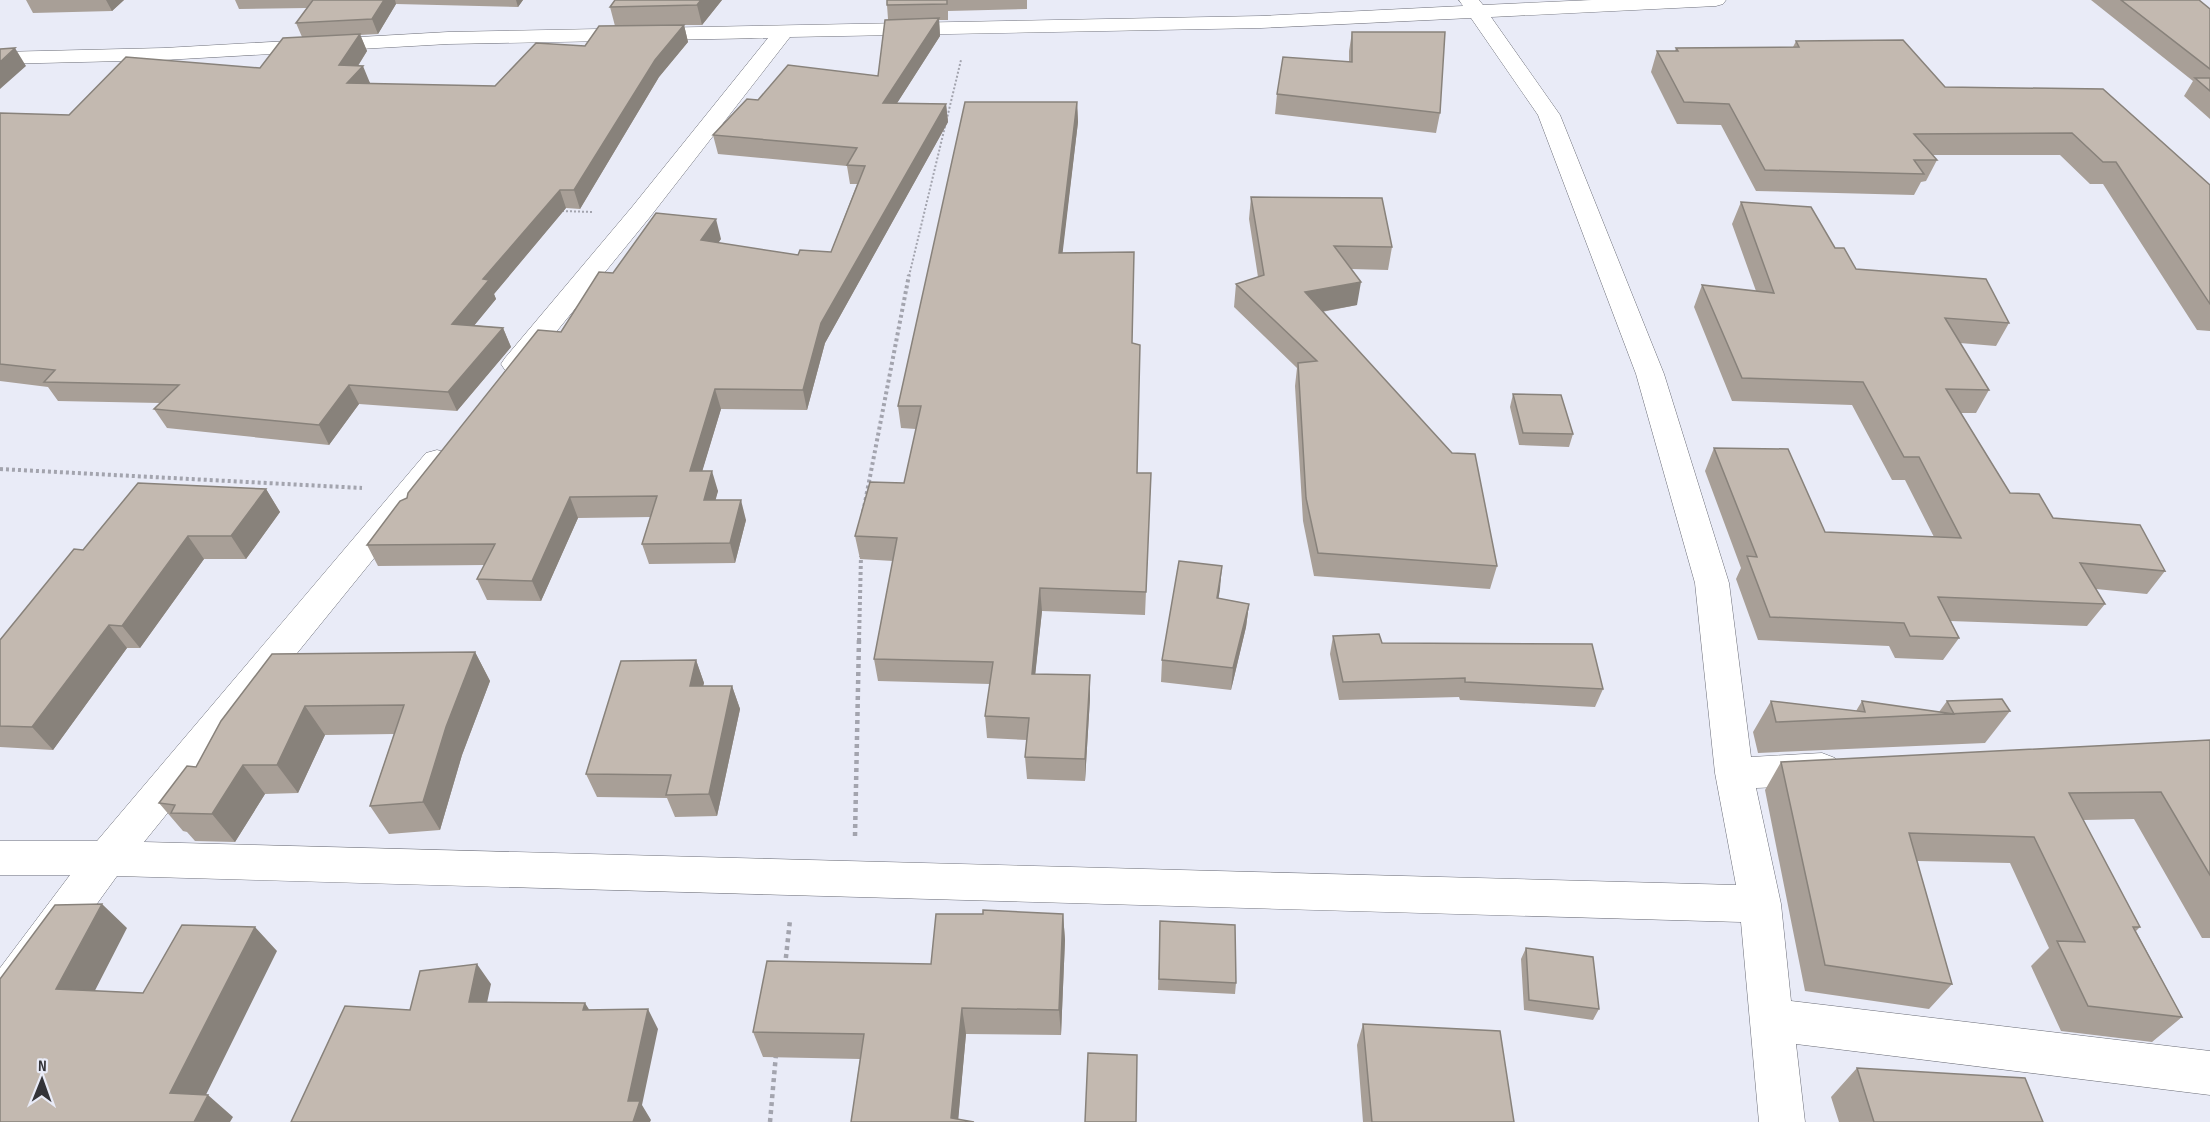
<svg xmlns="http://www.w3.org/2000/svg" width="2210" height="1122" font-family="'Sofia Sans Condensed',sans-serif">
<rect width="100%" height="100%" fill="#e9ebf7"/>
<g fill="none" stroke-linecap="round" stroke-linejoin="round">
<defs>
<path id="street" d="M 1459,0 L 1479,0 L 1483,5 L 1592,0 L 1726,0 L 1723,4 L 1716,6 L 1491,17 L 1560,115 L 1664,374 L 1729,583 L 1751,757 L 1822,753 L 1835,758 L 1841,769 L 1835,780 L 1822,785 L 1756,788 L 1781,904 L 1791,1001 L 2210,1051 L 2210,1095 L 1796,1044 L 1805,1122 L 1759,1122 L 1741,922 L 117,876 L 15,1017 L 0,1023 L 0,968 L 70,875 L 0,875 L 0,841 L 97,841 L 426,453 L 437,450 L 448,453 L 452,460 L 448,467 L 144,842 L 1736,885 L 1715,773 L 1695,583 L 1636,374 L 1538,115 L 1471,18 L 1261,28 L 790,37 L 650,217 L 525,370 L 515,373 L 505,370 L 501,364 L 505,358 L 632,207 L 768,38 L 448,44 L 164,60 L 0,64 L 0,52 L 164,48 L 448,32 L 1261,16 L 1463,6 Z"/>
</defs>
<use href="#street" stroke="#6b6d77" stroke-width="1"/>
<path stroke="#a3a4ae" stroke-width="2" stroke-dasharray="2 2" stroke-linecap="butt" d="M 562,211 L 593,212
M 909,276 L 961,60"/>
<path stroke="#a3a4ae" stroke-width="4" stroke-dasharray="3 3" stroke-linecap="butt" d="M 0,469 L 362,488
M 862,518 L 909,275
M 859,641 L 861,556"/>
<path stroke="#a3a4ae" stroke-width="4.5" stroke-dasharray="4 4" stroke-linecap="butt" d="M 855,836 L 859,639
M 785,966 L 790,920
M 770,1122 L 776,1054"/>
<use href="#street" fill="#fff" fill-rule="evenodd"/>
</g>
<path fill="#a89f97" d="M 26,0 L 124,0 L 112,11 L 33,13 Z
M 235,0 L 523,0 L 518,7 L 396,4 L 378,34 L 360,35 L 367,51 L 358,66 L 370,83 L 370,84 L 495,86 L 585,46 L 615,26 L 610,7 L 615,0 L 722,0 L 702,25 L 684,25 L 688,42 L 659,77 L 580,209 L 566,208 L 494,294 L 496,299 L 474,325 L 503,328 L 511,347 L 457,411 L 359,404 L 329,445 L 167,428 L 154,409 L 160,403 L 58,401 L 48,387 L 0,381 L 0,113 L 69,115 L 260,68 L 302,37 L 296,23 L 307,8 L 239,9 Z
M 887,0 L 1027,0 L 1027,9 L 948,11 L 948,20 L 939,20 L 940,36 L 897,103 L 946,104 L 948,122 L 825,343 L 807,410 L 721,409 L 702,471 L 718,491 L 715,500 L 746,520 L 735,563 L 649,564 L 642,544 L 651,517 L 578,518 L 541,601 L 487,600 L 477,579 L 485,565 L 378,566 L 367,545 L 407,498 L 561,332 L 613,273 L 721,239 L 718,243 L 798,255 L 831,252 L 857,184 L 850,184 L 847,166 L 718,154 L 713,135 L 758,100 L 878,76 L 888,19 L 887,5 Z
M 2091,0 L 2199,0 L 2210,9 L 2210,119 L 2184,96 L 2193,81 Z
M 1352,32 L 1440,113 L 1436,133 L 1275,114 L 1277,94 L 1349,62 L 1349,51 Z
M 1796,41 L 1945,87 L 2103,89 L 2210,185 L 2210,331 L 2197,330 L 2103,184 L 2090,184 L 2060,155 L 1933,155 L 1937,160 L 1926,181 L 1921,182 L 1914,195 L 1756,191 L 1721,125 L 1677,124 L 1651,72 L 1657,51 L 1675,51 L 1676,48 L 1793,47 Z
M 1077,102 L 1078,122 L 1062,253 L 1132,343 L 1137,473 L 1151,473 L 1145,615 L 1042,611 L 1035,674 L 1090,675 L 1090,698 L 1085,781 L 1027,779 L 1025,757 L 1027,740 L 987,738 L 985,716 L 990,684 L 878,681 L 874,659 L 893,561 L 860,559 L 855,536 L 904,483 L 916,429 L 901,428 L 898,406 Z
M 1251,197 L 1392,247 L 1388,270 L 1351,269 L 1357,305 L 1322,312 L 1497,566 L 1490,589 L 1314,576 L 1303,521 L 1295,386 L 1297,368 L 1234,307 L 1236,284 L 1258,277 L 1249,219 Z
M 1741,202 L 1835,248 L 1856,269 L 2009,323 L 1996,346 L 1960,343 L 1989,390 L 1976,413 L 1961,413 L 2010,493 L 2053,518 L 2165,571 L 2147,594 L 2096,589 L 2105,604 L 2087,626 L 1950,621 L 1959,638 L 1943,660 L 1895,658 L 1889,646 L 1758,640 L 1736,579 L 1741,568 L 1705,471 L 1714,448 L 1825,532 L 1934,537 L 1905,480 L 1892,480 L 1852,405 L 1732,401 L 1694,307 L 1702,285 L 1756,291 L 1732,224 Z
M 1513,394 L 1573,434 L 1569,447 L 1519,445 L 1510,407 Z
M 266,489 L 280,512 L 246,559 L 204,559 L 140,648 L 127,648 L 53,750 L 0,747 L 0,640 L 83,550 Z
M 1220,589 L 1218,598 L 1249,604 L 1246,627 L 1231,690 L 1161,682 L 1162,660 Z
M 1333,636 L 1382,643 L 1603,689 L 1595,707 L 1460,700 L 1459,697 L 1339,700 L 1330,654 Z
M 475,652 L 490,681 L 462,755 L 440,830 L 389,834 L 370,806 L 394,734 L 325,735 L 298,793 L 265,794 L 235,842 L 195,841 L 187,832 L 183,831 L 159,803 L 196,767 L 221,721 Z
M 696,660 L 704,683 L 703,686 L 732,686 L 740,709 L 717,816 L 675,817 L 667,798 L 597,797 L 586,774 Z
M 1771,701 L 1856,711 L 1862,701 L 1939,712 L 1947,701 L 2010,711 L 1985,743 L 1758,753 L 1753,732 Z
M 2210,740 L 2210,938 L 2202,938 L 2134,819 L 2083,820 L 2140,927 L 2136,931 L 2182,1017 L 2152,1042 L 2061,1031 L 2031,966 L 2049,948 L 2010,863 L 1917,861 L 1952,984 L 1929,1009 L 1805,991 L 1765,790 L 1781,762 Z
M 1063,914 L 1065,940 L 1061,1035 L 966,1034 L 958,1119 L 851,1122 L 860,1059 L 763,1057 L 753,1032 Z
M 1160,932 L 1236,983 L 1235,994 L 1158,990 Z
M 1526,948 L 1599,1009 L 1593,1020 L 1524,1010 L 1521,959 Z
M 1363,1024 L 1514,1122 L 1363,1122 L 1357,1045 Z
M 1857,1068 L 2043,1122 L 1839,1122 L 1831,1097 Z"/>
<path fill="#88827b" d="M 106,0 L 124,0 L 112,11 Z
M 384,0 L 395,0 L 396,4 L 378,34 L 372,19 Z
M 516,0 L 523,0 L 518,7 Z
M 701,0 L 722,0 L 702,25 L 697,5 Z
M 939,18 L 940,36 L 885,122 L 883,103 Z
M 684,25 L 688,42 L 659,77 L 580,209 L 574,190 L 655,60 Z
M 360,34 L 367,51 L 347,83 L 339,65 Z
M 15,48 L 26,66 L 0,89 L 0,62 Z
M 363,66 L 370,83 L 354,101 L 347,83 Z
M 1077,102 L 1078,122 L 1060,275 L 1059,253 Z
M 946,104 L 948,122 L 825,343 L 807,410 L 803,390 L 821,323 Z
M 560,190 L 566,208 L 494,294 L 496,299 L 460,343 L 452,324 L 483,279 Z
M 716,219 L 721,239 L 706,260 L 701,240 Z
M 1361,282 L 1357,305 L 1302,315 L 1305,292 Z
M 503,328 L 511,347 L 457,411 L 448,392 Z
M 349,385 L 359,404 L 329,445 L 319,425 Z
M 715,389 L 721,409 L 696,492 L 690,471 Z
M 712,471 L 718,491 L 710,521 L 704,500 Z
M 266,489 L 280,512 L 246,559 L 231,536 Z
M 570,497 L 578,518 L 541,601 L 532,581 Z
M 741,500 L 746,520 L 735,563 L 730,543 Z
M 188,536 L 204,559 L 140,648 L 122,626 Z
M 1222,566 L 1220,589 L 1215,621 L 1217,598 Z
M 1040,588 L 1042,611 L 1033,696 L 1032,674 Z
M 1249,604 L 1246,627 L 1231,690 L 1233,668 Z
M 109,625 L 127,648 L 53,750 L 32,727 Z
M 475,652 L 490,681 L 462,755 L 440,830 L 423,802 L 446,727 Z
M 696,660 L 704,683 L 697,709 L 690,686 Z
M 1090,675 L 1090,698 L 1085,781 L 1085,759 Z
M 732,686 L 740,709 L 717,816 L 709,794 Z
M 305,706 L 325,735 L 298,793 L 277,765 Z
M 243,765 L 265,794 L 235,842 L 212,814 Z
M 102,904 L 127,928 L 84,1012 L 56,989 Z
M 1063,914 L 1065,940 L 1061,1035 L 1059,1010 Z
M 255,927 L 277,951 L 196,1115 L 170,1093 Z
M 477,964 L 491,984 L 483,1022 L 469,1002 Z
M 585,1003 L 597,1022 L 583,1010 Z
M 962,1008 L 966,1034 L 958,1122 L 951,1118 Z
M 648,1009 L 658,1029 L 642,1105 L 651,1120 L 650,1122 L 633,1122 L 628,1101 Z
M 208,1095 L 233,1117 L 230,1122 L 194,1122 Z"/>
<path fill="#c3b9b0" stroke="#88827b" stroke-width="1.5" d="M 313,0 L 384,0 L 372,19 L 296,23 Z
M 615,0 L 701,0 L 697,5 L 610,7 Z
M 887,0 L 947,0 L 947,4 L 887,5 Z
M 2121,0 L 2199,0 L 2210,9 L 2210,69 Z
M 939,18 L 883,103 L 946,104 L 821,323 L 803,390 L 715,389 L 690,471 L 712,471 L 704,500 L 741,500 L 730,543 L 642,544 L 657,496 L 570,497 L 532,581 L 477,579 L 495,544 L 367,545 L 400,501 L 407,498 L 408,493 L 538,330 L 561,332 L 599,272 L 613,273 L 656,213 L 716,219 L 701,240 L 798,255 L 800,250 L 831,252 L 865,166 L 847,165 L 857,148 L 713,135 L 747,99 L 758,100 L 788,65 L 878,76 L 885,20 Z
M 684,25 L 655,60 L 574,190 L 560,190 L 483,279 L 489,280 L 452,324 L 503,328 L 448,392 L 349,385 L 319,425 L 154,409 L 179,385 L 44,382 L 55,370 L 0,364 L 0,113 L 69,115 L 126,57 L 260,68 L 283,38 L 360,34 L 339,65 L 363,66 L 347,83 L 495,86 L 536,43 L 585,46 L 599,26 Z
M 1352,32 L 1445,32 L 1440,113 L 1277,94 L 1283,57 L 1352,62 Z
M 1903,40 L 1945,87 L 2103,89 L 2210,185 L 2210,304 L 2116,162 L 2103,162 L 2072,133 L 1914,134 L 1937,160 L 1914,160 L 1924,174 L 1765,170 L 1729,104 L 1684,102 L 1657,51 L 1678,51 L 1676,48 L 1799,47 L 1796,41 Z
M 15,48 L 0,62 L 0,49 Z
M 2195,78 L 2210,78 L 2210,91 Z
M 965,102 L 1077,102 L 1059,253 L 1134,252 L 1132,343 L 1140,345 L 1137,473 L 1151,473 L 1146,592 L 1040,588 L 1032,674 L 1090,675 L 1085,759 L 1025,757 L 1029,718 L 985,716 L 993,662 L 874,659 L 897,538 L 855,536 L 870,482 L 904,483 L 921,406 L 898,406 Z
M 1251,197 L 1382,198 L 1392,247 L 1334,246 L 1361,282 L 1305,292 L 1452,453 L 1475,454 L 1497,566 L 1318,553 L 1306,498 L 1298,363 L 1317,361 L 1236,284 L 1264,275 Z
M 1741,202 L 1811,207 L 1835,248 L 1844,248 L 1856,269 L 1986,279 L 2009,323 L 1945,318 L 1989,390 L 1946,389 L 2010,493 L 2039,494 L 2053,518 L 2140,525 L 2165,571 L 2080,563 L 2105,604 L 1938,597 L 1959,638 L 1910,636 L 1904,623 L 1770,617 L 1747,556 L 1757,557 L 1714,448 L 1788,449 L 1825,532 L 1961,538 L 1919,457 L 1904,457 L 1863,382 L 1742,378 L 1702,285 L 1774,293 Z
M 1513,394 L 1561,395 L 1573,434 L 1523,433 Z
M 138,483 L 266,489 L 231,536 L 188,536 L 122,626 L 109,625 L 32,727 L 0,726 L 0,640 L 74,549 L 83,550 Z
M 1179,561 L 1222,566 L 1217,598 L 1249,604 L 1233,668 L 1162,660 Z
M 1379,634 L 1382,643 L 1592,644 L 1603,689 L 1465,682 L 1465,678 L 1343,682 L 1333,636 Z
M 475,652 L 446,727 L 423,802 L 370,806 L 404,705 L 305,706 L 277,765 L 243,765 L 212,814 L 171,813 L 175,805 L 159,803 L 187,766 L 196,767 L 221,721 L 272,654 Z
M 696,660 L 690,686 L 732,686 L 709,794 L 666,795 L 671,775 L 586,774 L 621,661 Z
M 2002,699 L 2010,711 L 1776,722 L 1771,701 L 1865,712 L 1862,701 L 1954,714 L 1947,701 Z
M 2210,740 L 2210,875 L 2161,792 L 2069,793 L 2140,927 L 2133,927 L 2182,1017 L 2088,1006 L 2057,941 L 2085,942 L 2034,837 L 1909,833 L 1952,984 L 1825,965 L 1781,762 Z
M 102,904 L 56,989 L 143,993 L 182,925 L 255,927 L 170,1093 L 208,1095 L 194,1122 L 0,1122 L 0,979 L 55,905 Z
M 983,910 L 1063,914 L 1059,1010 L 962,1008 L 951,1118 L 974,1122 L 851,1122 L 864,1034 L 753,1032 L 767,961 L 931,964 L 936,914 L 983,914 Z
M 1160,921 L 1235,925 L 1236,983 L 1159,979 Z
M 1526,948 L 1593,957 L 1599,1009 L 1529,1000 Z
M 477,964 L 469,1002 L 585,1003 L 583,1010 L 648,1009 L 628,1101 L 640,1101 L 633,1122 L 291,1122 L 345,1006 L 410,1010 L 420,971 Z
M 1363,1024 L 1500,1031 L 1514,1122 L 1372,1122 Z
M 1088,1053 L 1137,1055 L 1136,1122 L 1085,1122 Z
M 1857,1068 L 2025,1078 L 2043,1122 L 1874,1122 Z"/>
<g transform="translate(42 1080) rotate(1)" stroke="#e9ebf7" stroke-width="4.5" paint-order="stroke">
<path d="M0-4.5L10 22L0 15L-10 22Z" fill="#333338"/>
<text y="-9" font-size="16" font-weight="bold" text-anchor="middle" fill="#333338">N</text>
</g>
</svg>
